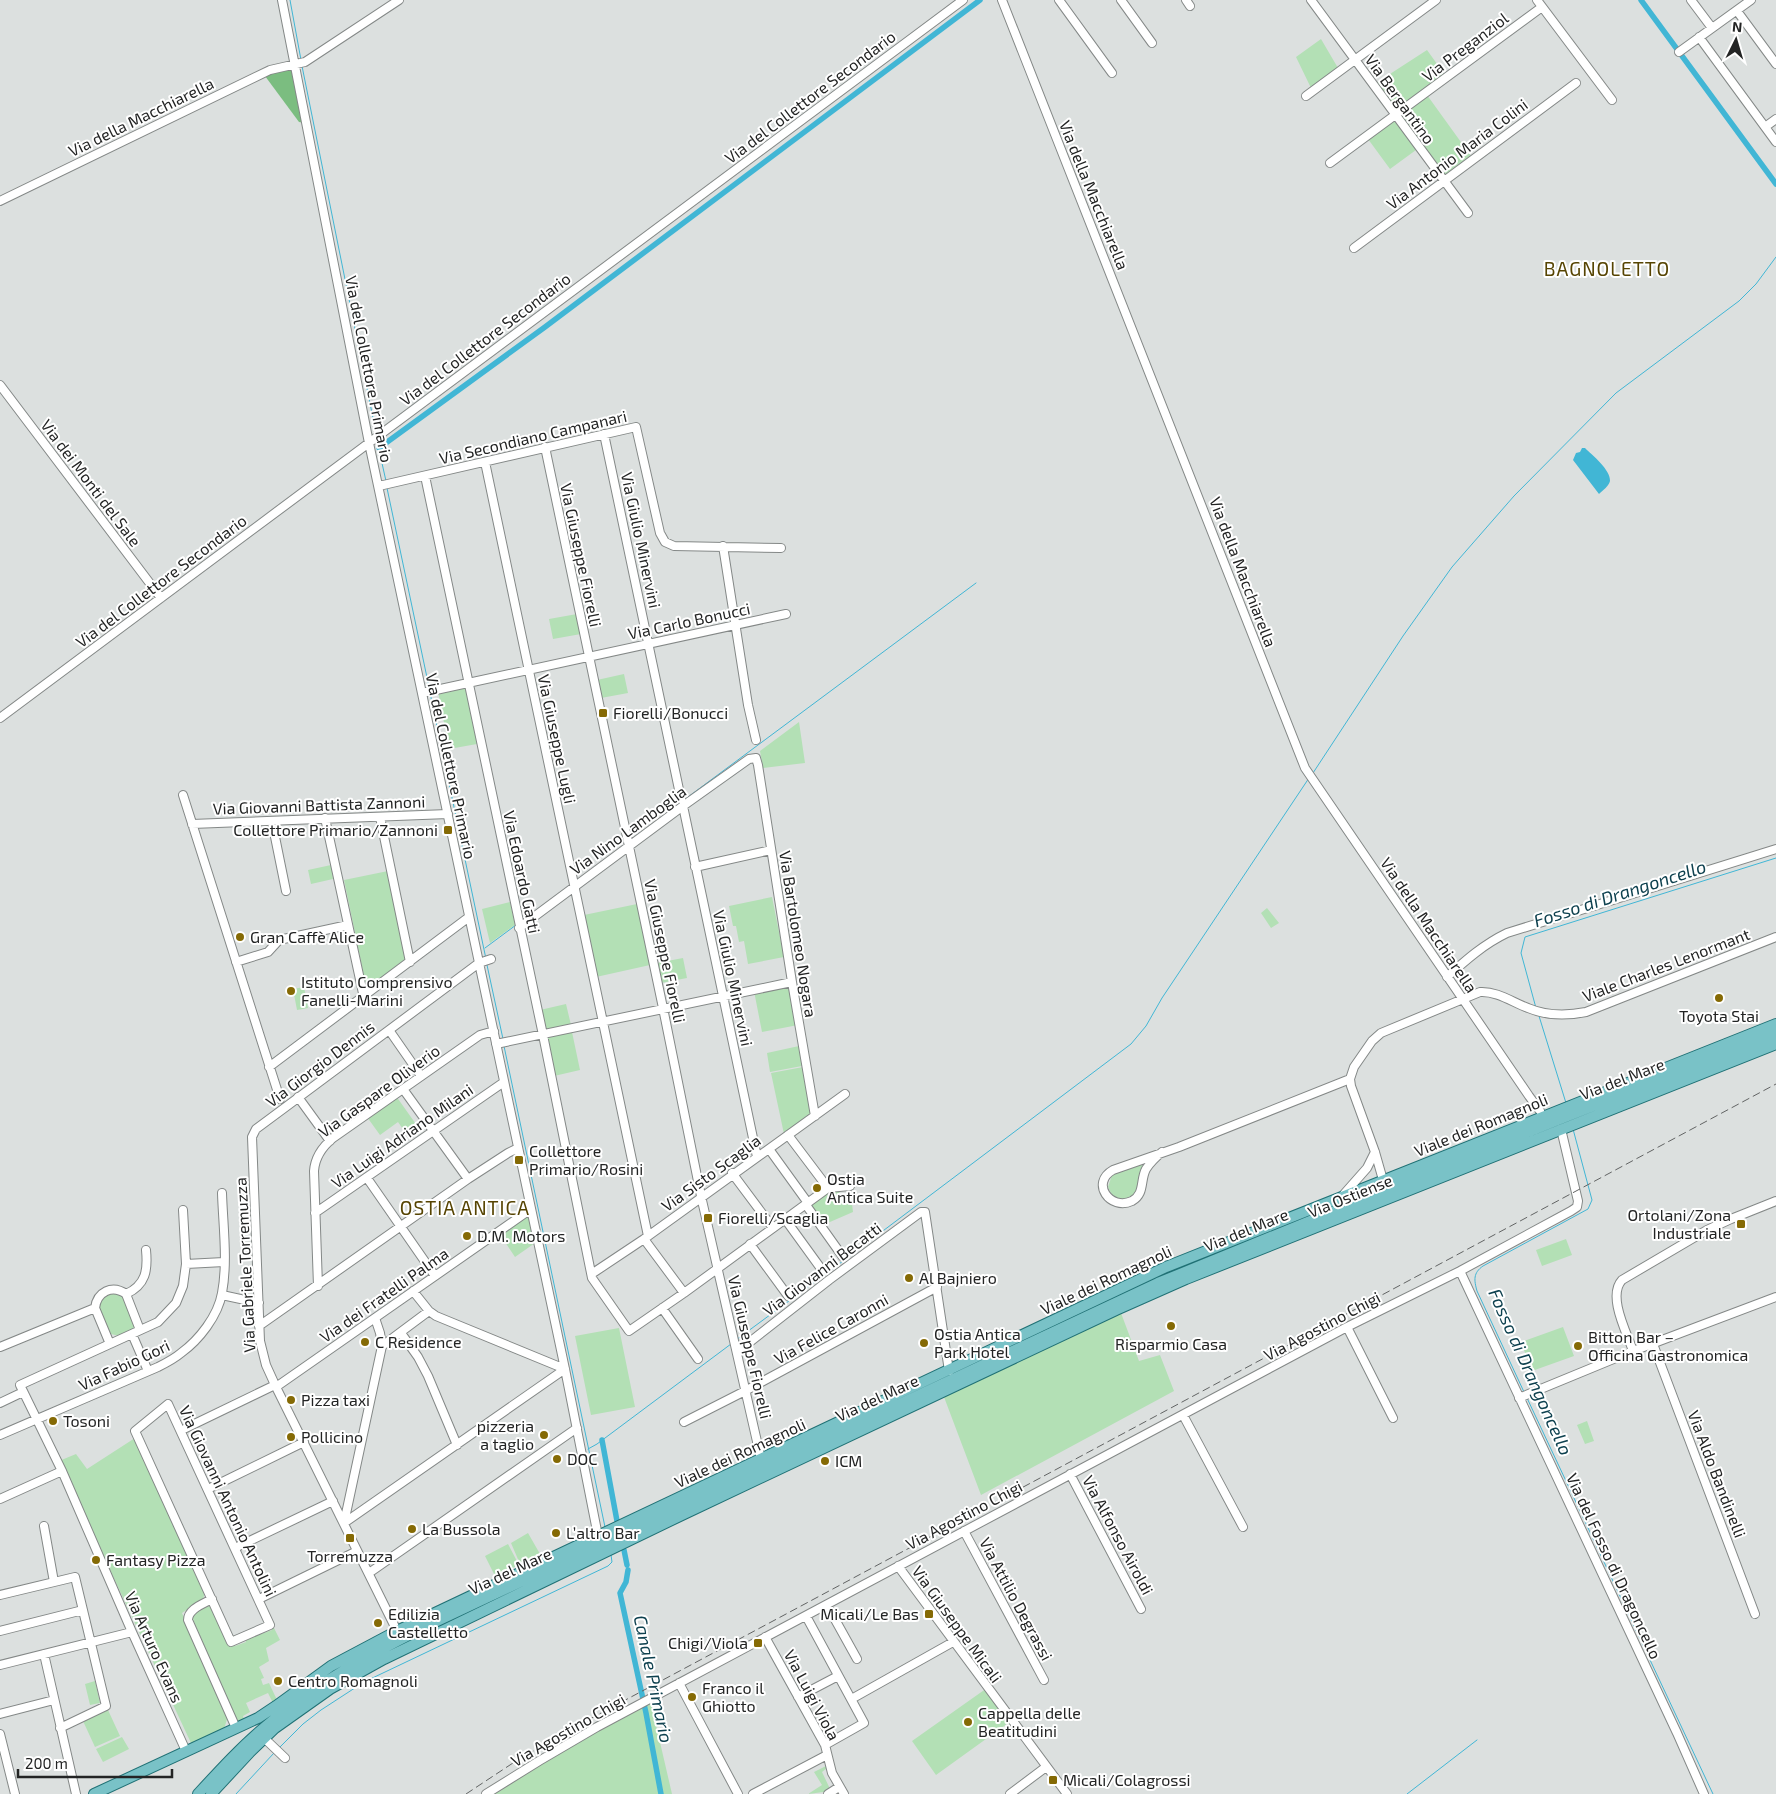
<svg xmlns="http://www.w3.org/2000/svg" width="1776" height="1794" font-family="'Exo 2',sans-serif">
<rect width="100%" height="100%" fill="#dce0df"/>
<path fill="#b3e0b5" d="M 1321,39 L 1338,68 L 1311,88 L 1296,57 Z
M 1427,50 L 1445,75 L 1396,111 L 1376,83 Z
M 1427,95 L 1471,156 L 1443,177 L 1399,115 Z
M 1394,120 L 1416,150 L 1390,169 L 1368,139 Z
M 577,614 L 581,634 L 553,639 L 549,619 Z
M 624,674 L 628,693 L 601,698 L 597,680 Z
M 465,686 L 477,744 L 449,749 L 438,691 Z
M 799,722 L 805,763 L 763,768 L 760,751 Z
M 331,865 L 333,879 L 311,884 L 308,870 Z
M 388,871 L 406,960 L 367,991 L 344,880 Z
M 772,897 L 784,957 L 748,964 L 744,941 L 739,942 L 736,926 L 733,926 L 729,906 Z
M 510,902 L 515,925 L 490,943 L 482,909 Z
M 637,904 L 650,965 L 596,977 L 584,915 Z
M 1267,908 L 1279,923 L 1271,928 L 1261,913 Z
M 683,958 L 687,978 L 661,983 L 657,963 Z
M 789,985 L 798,1025 L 762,1032 L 754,991 Z
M 304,987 L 308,1008 L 297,1010 L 293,989 Z
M 566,1004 L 571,1025 L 544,1031 L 540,1010 Z
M 572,1032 L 580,1070 L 554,1076 L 545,1038 Z
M 799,1046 L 802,1066 L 770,1072 L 767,1053 Z
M 803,1067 L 811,1115 L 784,1134 L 771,1073 Z
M 396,1096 L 418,1127 L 407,1135 L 398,1122 L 380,1135 L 367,1117 Z
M 1151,1159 C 1145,1172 1140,1201 1122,1199 C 1114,1199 1111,1194 1108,1187 L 1112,1175 Z
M 839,1190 L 840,1197 L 851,1196 L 853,1212 L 823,1225 L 810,1205 L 828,1192 Z
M 525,1216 L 530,1217 L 535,1243 L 515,1257 L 499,1233 Z
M 1566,1239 L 1572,1255 L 1542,1266 L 1536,1250 Z
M 108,1291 L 122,1294 L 137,1328 L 119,1336 L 111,1334 L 98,1308 L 98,1303 Z
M 1121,1313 L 1139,1361 L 1160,1355 L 1174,1391 L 981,1495 L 944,1397 Z
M 1563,1327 L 1574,1356 L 1532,1371 L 1521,1342 Z
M 619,1328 L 635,1407 L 591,1415 L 575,1336 Z
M 1587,1421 L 1594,1441 L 1585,1444 L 1577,1425 Z
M 135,1438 L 205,1592 L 203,1599 L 182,1613 L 228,1716 L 224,1729 L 191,1743 L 59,1461 L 76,1454 L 87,1469 Z
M 528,1533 L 540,1554 L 520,1564 L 511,1543 Z
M 508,1544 L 519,1565 L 495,1576 L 485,1556 Z
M 209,1606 L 213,1610 L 235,1646 L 246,1642 L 245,1638 L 259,1632 L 261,1634 L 272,1630 L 273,1626 L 280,1640 L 266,1648 L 269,1661 L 259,1667 L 264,1678 L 261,1679 L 263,1685 L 269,1683 L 277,1700 L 273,1703 L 268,1693 L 246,1703 L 250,1712 L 243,1716 L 244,1719 L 237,1722 L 192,1617 L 194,1612 Z
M 95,1681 L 100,1703 L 90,1705 L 85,1684 Z
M 987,1688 L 1011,1721 L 936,1775 L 912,1741 Z
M 650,1699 L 672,1794 L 486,1794 Z
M 108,1710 L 120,1736 L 95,1747 L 83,1721 Z
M 122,1737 L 129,1749 L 103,1762 L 96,1749 Z
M 826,1766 L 827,1768 L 822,1772 L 831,1791 L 808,1794 L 822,1785 L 814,1772 Z"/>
<path fill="#7bbd80" d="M 293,67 L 305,123 L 299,122 L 265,76 L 270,72 Z"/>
<path fill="#41b6d5" d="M 1582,448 L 1585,448 C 1592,455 1611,470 1610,481 C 1609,486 1603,490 1599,494 L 1573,460 L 1576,453 L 1580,452 Z"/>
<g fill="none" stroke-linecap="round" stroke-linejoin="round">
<path stroke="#41b6d5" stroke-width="1" d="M 290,0 L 301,60
M 302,66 L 376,433
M 377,441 L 386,481
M 387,488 L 429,687
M 430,693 L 486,959
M 1313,773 L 1403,636 L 1452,567 L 1514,496 L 1616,393 L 1739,301 L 1756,284 L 1776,257
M 684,800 L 976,583
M 485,948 L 516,925
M 487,965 L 503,1039
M 1536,1008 L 1521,953 L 1525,937 L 1776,858
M 1539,1016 L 1566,1103
M 504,1046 L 605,1527
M 847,1258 L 1131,1044 L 1146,1026 L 1162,998 L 1309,778
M 736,1340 L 843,1261
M 1524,1392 L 1477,1291 C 1474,1280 1473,1273 1483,1266 L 1588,1209 L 1592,1200 L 1573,1129
M 1527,1398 L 1713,1794
M 588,1449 L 597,1444 L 731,1344
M 279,1748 L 303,1724 L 321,1710 L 364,1682 L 608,1566 L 612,1562 L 611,1555
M 236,1794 L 274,1753
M 1407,1794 L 1477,1740"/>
<path stroke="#41b6d5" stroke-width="5.5" d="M 1641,0 L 1776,184
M 379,448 L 545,327 L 980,0
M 602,1440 L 617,1521
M 624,1550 L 627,1565
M 628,1570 L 626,1582 L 620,1593 L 646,1713 L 661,1794"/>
<defs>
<path id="minor" d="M 282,0 L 369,443 L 565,1369 L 598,1536
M 1002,0 L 1305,768 L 1529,1096 L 1540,1111
M 1059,0 L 1112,73
M 1121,0 L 1152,43
M 1186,0 L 1190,6
M 1311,0 L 1468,213
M 1537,0 L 1612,100
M 1691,0 L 1712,28
M 1737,11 L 1776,64
M 1699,37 L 1776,142
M 1679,52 L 1751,0
M 1306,96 L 1436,0
M 1765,127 L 1776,119
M 1330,163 L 1542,7
M 0,201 L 270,70 L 305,62 L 399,0
M 1354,248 L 1576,83
M 0,385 L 161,598
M 604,434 L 681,799
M 545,447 L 663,1008 L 701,1196 L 761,1459
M 485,462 L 648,1236
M 425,476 L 543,1035 L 592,1278 L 629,1331 L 684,1293 L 828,1188 L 850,1186
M 379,486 L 636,427 L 660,533 L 665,542 L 674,546 L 781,548
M 723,546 L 748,705 L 756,740
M 422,693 L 786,614
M 0,718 L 963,0
M 183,795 L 280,1099
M 683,806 L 757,1157
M 380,817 L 410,962
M 325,818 L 364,998
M 272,822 L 286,891
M 192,824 L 448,814
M 695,867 L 771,850
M 519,928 L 683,806 L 749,759 L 756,758 L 758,765 L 792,982 L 815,1116
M 236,962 L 268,952 L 279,940 L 348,925
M 1447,977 C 1466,960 1484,944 1507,933 L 1776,849
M 389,1030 L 421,1076
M 496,1044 L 792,982
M 269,1067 L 469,917
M 403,1089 L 468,1179
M 298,1097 L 330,1141
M 788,1135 L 828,1188
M 769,1149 L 808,1203
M 1162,1152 C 1156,1157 1150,1163 1146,1169 C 1140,1180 1145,1194 1132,1201 C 1110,1211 1090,1183 1113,1170 L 1179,1147 L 1350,1079
M 732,1173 L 773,1228
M 367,1178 L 435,1276
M 1383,1180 L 1375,1152 L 1351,1086 L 1350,1079 L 1354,1067 L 1372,1041 L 1381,1033 L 1480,992 C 1497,991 1512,1002 1528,1008 C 1547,1016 1566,1016 1586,1012 L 1776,937
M 1344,1194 L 1367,1168 L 1375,1152
M 806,1205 L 843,1257
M 183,1210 L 186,1264 L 183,1286 L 176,1303 L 158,1322 L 20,1385 L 62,1471 L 132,1632 L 186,1751
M 315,1213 L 504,1082
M 785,1219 L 822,1270
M 644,1239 L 684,1293
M 750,1244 L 788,1296
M 186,1264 L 224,1262
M 1460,1271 L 1677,1733 L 1704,1794
M 593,1273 L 644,1239 L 845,1094
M 318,1286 L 314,1171 C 315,1157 322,1147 333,1138 L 480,1035 L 494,1031
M 413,1291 L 429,1311 L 436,1316 L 565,1369
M 126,1294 C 146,1285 148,1270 146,1250
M 222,1295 L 259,1303
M 662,1308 L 698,1359
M 259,1326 L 468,1179 L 508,1153 L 518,1148
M 1347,1327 L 1393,1418
M 401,1333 L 418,1357 L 428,1376 L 457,1445
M 132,1334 L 148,1371
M 110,1344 L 95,1308 C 97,1292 112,1284 126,1294 L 140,1330
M 1653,1344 L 1755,1614
M 382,1346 L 429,1311
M 0,1347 L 95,1308
M 1633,1351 C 1627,1333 1607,1296 1622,1280 L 1707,1230 L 1731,1219 L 1776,1201
M 737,1352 L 829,1280 L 921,1212 L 925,1212 L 949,1371
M 276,1387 L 531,1209
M 1519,1398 L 1633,1351 L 1776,1297
M 0,1403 L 23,1392
M 168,1404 L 270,1625 L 231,1642 L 135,1431 Z
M 1183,1415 L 1243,1527
M 684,1422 L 745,1391 L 937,1287
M 186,1428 L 275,1385
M 0,1435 L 158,1367 C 166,1363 174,1359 181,1353 C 199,1340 218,1316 222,1293 C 228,1261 223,1225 222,1193
M 1070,1474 L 1141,1609
M 212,1487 L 304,1442
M 0,1499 L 62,1471
M 344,1523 L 565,1369
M 344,1523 L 382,1346 L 380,1333 L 375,1318
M 44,1526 L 54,1582
M 964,1531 L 1044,1680
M 239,1546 L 333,1501
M 898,1566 L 1067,1794
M 369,1573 L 577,1428
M 0,1595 L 75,1577 L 106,1706 L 60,1728
M 263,1597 L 357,1551
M 212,1599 C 203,1604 188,1609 188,1620 L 236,1728
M 827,1605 L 857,1659
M 806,1616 L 864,1723 L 825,1745
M 0,1631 L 83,1610
M 397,1631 L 276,1387 L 266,1365 L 260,1341 L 252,1137 L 256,1129 L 283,1109 L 479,963 L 491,959
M 765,1637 L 825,1745 L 832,1773 L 844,1794
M 44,1654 L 76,1794
M 0,1665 L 132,1632
M 679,1683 L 738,1794
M 798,1697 L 838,1676
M 855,1697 L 953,1642
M 0,1714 L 54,1700
M 0,1734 L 15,1794
M 264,1738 L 285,1758
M 486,1794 L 539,1761 L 597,1727 L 1347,1327 L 1460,1271 L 1571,1211 L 1577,1207 L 1578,1201 L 1561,1129
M 753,1794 L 827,1755
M 828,1794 L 839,1787
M 1010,1794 L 1046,1767"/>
<path id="major" d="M 94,1794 L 258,1718 L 276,1706 L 331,1666 L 397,1631 L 1166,1267 L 1776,1024
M 198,1794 C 220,1770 241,1747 266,1726 C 317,1682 376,1651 435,1622 L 1158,1283 L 1565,1117 L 1776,1034
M 211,1794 L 250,1752 L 275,1728 L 330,1689 L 384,1659 L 684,1514 L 1116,1310 L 1186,1279 L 1776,1044"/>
</defs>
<use href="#minor" stroke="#848887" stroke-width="10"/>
<use href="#major" stroke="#207175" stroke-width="12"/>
<use href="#minor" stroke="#fff" stroke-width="8"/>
<use href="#major" stroke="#79c2c7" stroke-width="10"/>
<path stroke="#626464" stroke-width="1" stroke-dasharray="8 4" stroke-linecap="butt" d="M 466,1794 L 516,1761 L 575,1727 L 1776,1084"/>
</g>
<g fill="#856a05" stroke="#fff" stroke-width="2">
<rect x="598" y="708" width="10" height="10" rx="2.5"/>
<rect x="443" y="825" width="10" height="10" rx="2.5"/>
<circle cx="240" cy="937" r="5"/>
<circle cx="291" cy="991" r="5"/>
<circle cx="1719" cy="998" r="5"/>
<rect x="514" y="1155" width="10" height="10" rx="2.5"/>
<circle cx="817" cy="1188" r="5"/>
<rect x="703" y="1213" width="10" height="10" rx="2.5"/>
<rect x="1736" y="1219" width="10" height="10" rx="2.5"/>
<circle cx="467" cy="1236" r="5"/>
<circle cx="909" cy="1278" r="5"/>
<circle cx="1171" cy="1326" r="5"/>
<circle cx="365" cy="1342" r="5"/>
<circle cx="924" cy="1343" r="5"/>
<circle cx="1578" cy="1346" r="5"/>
<circle cx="291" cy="1400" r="5"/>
<circle cx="53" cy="1421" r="5"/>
<circle cx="544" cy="1435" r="5"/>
<circle cx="291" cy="1437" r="5"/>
<circle cx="557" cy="1459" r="5"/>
<circle cx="825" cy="1461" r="5"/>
<circle cx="412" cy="1529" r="5"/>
<circle cx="556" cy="1533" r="5"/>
<rect x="345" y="1533" width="10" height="10" rx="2.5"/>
<circle cx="96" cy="1560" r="5"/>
<rect x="924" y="1609" width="10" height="10" rx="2.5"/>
<circle cx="378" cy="1623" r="5"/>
<rect x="753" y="1638" width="10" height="10" rx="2.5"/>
<circle cx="278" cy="1681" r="5"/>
<circle cx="692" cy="1697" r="5"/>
<circle cx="968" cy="1722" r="5"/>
<rect x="1048" y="1775" width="10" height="10" rx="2.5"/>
</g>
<g text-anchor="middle" stroke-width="4" stroke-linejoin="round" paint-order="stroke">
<g font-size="16" fill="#232424" stroke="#fff">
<text transform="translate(1465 47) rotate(-37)" y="6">Via Preganziol</text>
<text transform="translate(810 97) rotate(-37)" y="6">Via del Collettore Secondario</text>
<text transform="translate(1400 99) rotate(54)" y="6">Via Bergantino</text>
<text transform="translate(141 117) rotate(-26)" y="6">Via della Macchiarella</text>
<text transform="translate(1457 154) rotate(-37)" y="6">Via Antonio Maria Colini</text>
<text transform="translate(1094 195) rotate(68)" y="6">Via della Macchiarella</text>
<text transform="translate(485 339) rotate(-37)" y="6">Via del Collettore Secondario</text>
<text transform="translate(369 369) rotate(79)" y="6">Via del Collettore Primario</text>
<text transform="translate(533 437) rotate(-13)" y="6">Via Secondiano Campanari</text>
<text transform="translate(91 483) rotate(53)" y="6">Via dei Monti del Sale</text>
<text transform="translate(641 540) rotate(78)" y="6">Via Giulio Minervini</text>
<text transform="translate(581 555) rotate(78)" y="6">Via Giuseppe Fiorelli</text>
<text transform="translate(1243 572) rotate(69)" y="6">Via della Macchiarella</text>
<text transform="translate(161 581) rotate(-37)" y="6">Via del Collettore Secondario</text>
<text transform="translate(689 621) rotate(-12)" y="6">Via Carlo Bonucci</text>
<text transform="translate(557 739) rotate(78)" y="6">Via Giuseppe Lugli</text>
<text transform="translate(451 766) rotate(78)" y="6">Via del Collettore Primario</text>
<text transform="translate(319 805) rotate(-2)" y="6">Via Giovanni Battista Zannoni</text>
<text transform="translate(628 830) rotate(-36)" y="6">Via Nino Lamboglia</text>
<text transform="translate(522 872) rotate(78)" y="6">Via Edoardo Gatti</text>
<text transform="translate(1429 925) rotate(56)" y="6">Via della Macchiarella</text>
<text transform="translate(798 934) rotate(81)" y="6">Via Bartolomeo Nogara</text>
<text transform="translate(665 951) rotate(78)" y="6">Via Giuseppe Fiorelli</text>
<text transform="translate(1666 965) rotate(-21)" y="6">Viale Charles Lenormant</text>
<text transform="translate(733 978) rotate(78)" y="6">Via Giulio Minervini</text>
<text transform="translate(320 1064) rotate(-37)" y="6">Via Giorgio Dennis</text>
<text transform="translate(1622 1079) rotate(-21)" y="6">Via del Mare</text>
<text transform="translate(379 1091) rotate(-36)" y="6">Via Gaspare Oliverio</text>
<text transform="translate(1481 1125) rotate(-22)" y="6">Viale dei Romagnoli</text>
<text transform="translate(402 1136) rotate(-35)" y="6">Via Luigi Adriano Milani</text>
<text transform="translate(711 1173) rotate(-36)" y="6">Via Sisto Scaglia</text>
<text transform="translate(1350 1196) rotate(-22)" y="6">Via Ostiense</text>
<text transform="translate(1246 1230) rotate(-22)" y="6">Via del Mare</text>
<text transform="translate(245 1265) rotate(-93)" y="6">Via Gabriele Torremuzza</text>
<text transform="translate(822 1269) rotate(-37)" y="6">Via Giovanni Becatti</text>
<text transform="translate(1106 1280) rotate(-25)" y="6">Viale dei Romagnoli</text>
<text transform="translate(384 1295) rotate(-35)" y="6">Via dei Fratelli Palma</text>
<text transform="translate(1322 1326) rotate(-28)" y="6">Via Agostino Chigi</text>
<text transform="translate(831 1329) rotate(-29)" y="6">Via Felice Caronni</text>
<text transform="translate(750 1347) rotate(77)" y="6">Via Giuseppe Fiorelli</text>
<text transform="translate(124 1365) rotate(-25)" y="6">Via Fabio Gori</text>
<text transform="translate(877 1398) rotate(-25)" y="6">Via del Mare</text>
<text transform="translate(740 1453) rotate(-25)" y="6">Viale dei Romagnoli</text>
<text transform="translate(1717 1474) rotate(69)" y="6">Via Aldo Bandinelli</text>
<text transform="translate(228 1501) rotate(65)" y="6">Via Giovanni Antonio Antolini</text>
<text transform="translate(964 1515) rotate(-28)" y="6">Via Agostino Chigi</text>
<text transform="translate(1118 1535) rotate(62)" y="6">Via Alfonso Airoldi</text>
<text transform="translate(1614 1566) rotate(65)" y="6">Via del Fosso di Dragoncello</text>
<text transform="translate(510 1571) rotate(-25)" y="6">Via del Mare</text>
<text transform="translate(1016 1599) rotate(62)" y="6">Via Attilio Degrassi</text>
<text transform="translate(957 1624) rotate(54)" y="6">Via Giuseppe Micali</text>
<text transform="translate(154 1647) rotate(66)" y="6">Via Arturo Evans</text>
<text transform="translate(812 1695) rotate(62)" y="6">Via Luigi Viola</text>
<text transform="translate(568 1730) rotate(-30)" y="6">Via Agostino Chigi</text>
</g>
<g font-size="16" fill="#232424" stroke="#fff" text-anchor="start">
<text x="613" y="719">Fiorelli/Bonucci</text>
<text x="438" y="836" text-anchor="end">Collettore Primario/Zannoni</text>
<text x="250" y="943">Gran Caffè Alice</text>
<text x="301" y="988">Istituto Comprensivo<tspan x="301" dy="18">Fanelli-Marini</tspan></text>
<text x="1719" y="1022" text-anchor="middle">Toyota Stai</text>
<text x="529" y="1157">Collettore<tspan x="529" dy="18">Primario/Rosini</tspan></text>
<text x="827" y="1185">Ostia<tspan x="827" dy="18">Antica Suite</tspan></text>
<text x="1731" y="1221" text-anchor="end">Ortolani/Zona<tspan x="1731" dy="18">Industriale</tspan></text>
<text x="718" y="1224">Fiorelli/Scaglia</text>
<text x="477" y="1242">D.M. Motors</text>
<text x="919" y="1284">Al Bajniero</text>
<text x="934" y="1340">Ostia Antica<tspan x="934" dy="18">Park Hotel</tspan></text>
<text x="1588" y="1343">Bitton Bar –<tspan x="1588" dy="18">Officina Gastronomica</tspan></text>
<text x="375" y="1348">C Residence</text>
<text x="1171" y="1350" text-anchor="middle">Risparmio Casa</text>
<text x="301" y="1406">Pizza taxi</text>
<text x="63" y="1427">Tosoni</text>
<text x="534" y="1432" text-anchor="end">pizzeria<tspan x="534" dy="18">a taglio</tspan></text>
<text x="301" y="1443">Pollicino</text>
<text x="567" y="1465">DOC</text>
<text x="835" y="1467">ICM</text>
<text x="422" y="1535">La Bussola</text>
<text x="566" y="1539">L’altro Bar</text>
<text x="350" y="1562" text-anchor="middle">Torremuzza</text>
<text x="106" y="1566">Fantasy Pizza</text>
<text x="388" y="1620">Edilizia<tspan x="388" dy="18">Castelletto</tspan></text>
<text x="919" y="1620" text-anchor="end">Micali/Le Bas</text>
<text x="748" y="1649" text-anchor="end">Chigi/Viola</text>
<text x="288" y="1687">Centro Romagnoli</text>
<text x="702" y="1694">Franco il<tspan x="702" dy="18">Ghiotto</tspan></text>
<text x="978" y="1719">Cappella delle<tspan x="978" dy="18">Beatitudini</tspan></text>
<text x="1063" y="1786">Micali/Colagrossi</text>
</g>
<g font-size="18" font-style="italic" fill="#0e414f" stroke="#fff">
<text transform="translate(1620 894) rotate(-18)" y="6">Fosso di Drangoncello</text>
<text transform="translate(1530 1372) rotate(66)" y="6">Fosso di Drangoncello</text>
<text transform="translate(653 1679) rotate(78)" y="6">Canale Primario</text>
</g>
<g font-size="19" letter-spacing="1" fill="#564402" stroke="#fff">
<text x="1607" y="276">BAGNOLETTO</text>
<text x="465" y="1215">OSTIA ANTICA</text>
</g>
</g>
<g transform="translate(1736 40) rotate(5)" stroke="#ffffff" stroke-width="4" paint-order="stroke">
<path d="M0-4L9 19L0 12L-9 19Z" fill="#232424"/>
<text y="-8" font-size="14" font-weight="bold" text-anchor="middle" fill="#232424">N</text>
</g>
<path d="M18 1769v8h154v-8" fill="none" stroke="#232424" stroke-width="2.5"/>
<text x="25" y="1769" font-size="15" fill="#232424" stroke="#ffffff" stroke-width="4" paint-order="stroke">200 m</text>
</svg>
